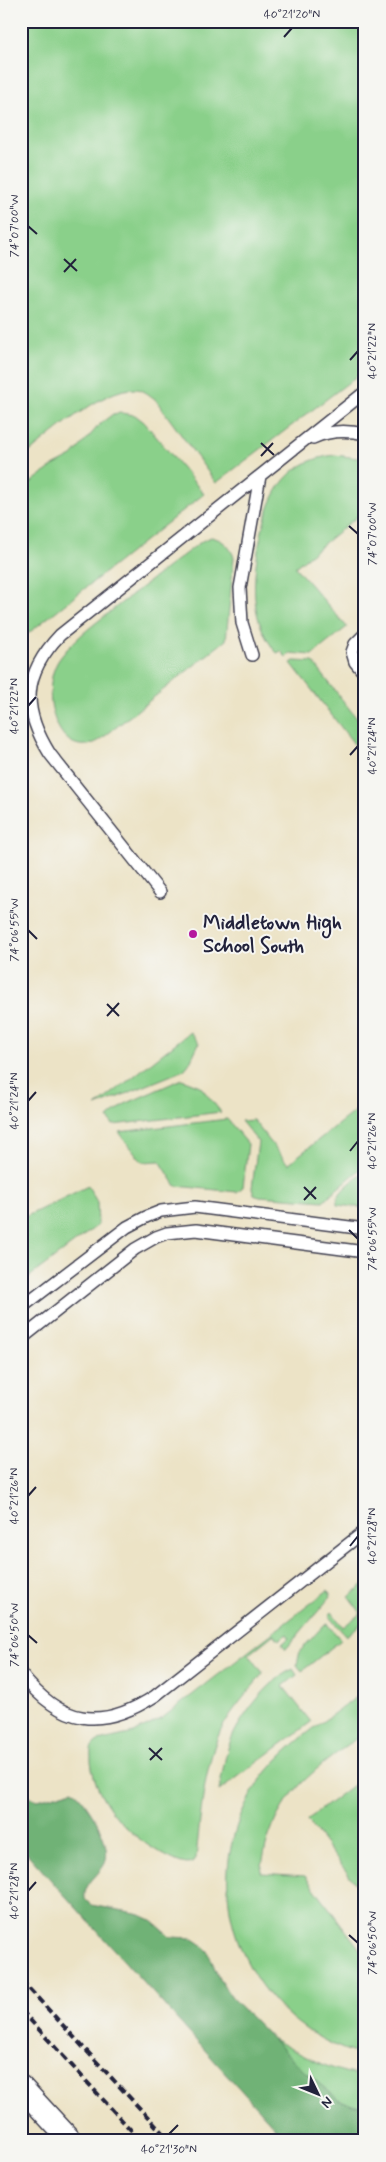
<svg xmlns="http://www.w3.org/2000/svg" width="386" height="2162" font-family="Mynerve,sans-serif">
<rect width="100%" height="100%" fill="#f6f6f2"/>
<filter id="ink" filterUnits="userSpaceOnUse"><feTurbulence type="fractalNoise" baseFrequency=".02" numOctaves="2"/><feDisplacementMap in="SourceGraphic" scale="10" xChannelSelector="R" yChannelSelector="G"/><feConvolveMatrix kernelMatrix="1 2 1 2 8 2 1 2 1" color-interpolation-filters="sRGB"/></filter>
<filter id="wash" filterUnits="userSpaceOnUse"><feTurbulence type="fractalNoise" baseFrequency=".0096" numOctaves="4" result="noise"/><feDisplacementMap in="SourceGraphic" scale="20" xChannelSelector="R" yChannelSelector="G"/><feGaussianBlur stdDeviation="1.12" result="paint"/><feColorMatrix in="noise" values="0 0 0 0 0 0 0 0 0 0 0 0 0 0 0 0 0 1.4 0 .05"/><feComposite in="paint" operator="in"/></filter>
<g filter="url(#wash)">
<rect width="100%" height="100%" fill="#ece3c6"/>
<path fill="#8ad08a" stroke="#567962" d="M 21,21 L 365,21 L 365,370 L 216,483 L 155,399 C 149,395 143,389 135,389 C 102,387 47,439 21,459 Z
M 121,413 L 135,415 L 144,422 L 204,494 L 21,639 L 21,490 L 53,466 L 72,456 L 101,423 L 113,414 Z
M 335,455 L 365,459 L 365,514 L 363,512 L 295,567 L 347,627 L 312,655 L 290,653 L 286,657 L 281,651 L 277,653 C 250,622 252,584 259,545 C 268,499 282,461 335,455 Z
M 211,537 C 222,539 230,546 234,557 L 226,640 L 100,740 C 57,766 37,689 60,658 C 76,636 99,621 120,604 C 147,583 174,562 202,541 Z
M 294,661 L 313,662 L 365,729 L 365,758 L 291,663 Z
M 190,1032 L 199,1043 L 189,1064 L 184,1070 L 96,1106 Z
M 182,1079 L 200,1086 L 221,1112 L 113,1125 L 108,1118 L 125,1104 Z
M 365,1103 L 365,1165 L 323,1201 L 259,1196 L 254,1194 L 252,1188 L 258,1142 L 241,1121 L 253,1120 L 288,1164 Z
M 227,1119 L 248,1144 L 243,1187 L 237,1192 L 176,1186 L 160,1161 L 142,1162 L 119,1132 Z
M 365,1172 L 365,1208 L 337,1205 C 335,1192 355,1179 365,1172 Z
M 88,1186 L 97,1202 L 98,1225 L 21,1283 L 21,1219 Z
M 365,1583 L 365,1621 L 346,1636 L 330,1618 L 330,1614 L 332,1612 L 343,1627 L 361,1613 L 349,1597 Z
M 328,1590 L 331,1596 L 286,1649 L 282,1644 L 289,1638 L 287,1634 L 279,1640 L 274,1634 L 249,1654 L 263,1673 C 249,1692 230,1711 220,1732 C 204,1767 200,1820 196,1858 L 193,1863 C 185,1866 176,1861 168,1857 C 132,1839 95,1803 91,1761 C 91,1752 89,1746 98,1741 L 134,1733 L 161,1719 Z
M 327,1624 L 341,1640 L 302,1671 L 297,1665 L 300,1651 L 324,1625 Z
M 293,1669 L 297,1675 L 283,1686 L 311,1722 L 219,1791 C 222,1776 224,1760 229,1745 C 237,1721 269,1679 293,1669 Z
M 365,1691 L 365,1732 C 309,1774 270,1798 261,1873 L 305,1876 L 365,1956 L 365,2056 C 247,2026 188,1889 257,1785 C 283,1746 327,1719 365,1691 Z
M 365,1776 L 365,1896 L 307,1820 Z
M 273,2039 C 302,2055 331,2072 365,2076 L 365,2109 L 329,2106 Z"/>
<path fill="#6fb276" stroke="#486a58" d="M 21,1749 C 33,1766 12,1792 38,1800 L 73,1790 C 88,1802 113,1844 105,1863 C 99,1876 83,1883 85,1899 L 91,1905 L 136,1913 L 151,1920 L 171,1937 L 192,1938 L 201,1944 L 208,1951 L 219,1979 L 232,1998 L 305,2072 L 338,2099 L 352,2105 L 365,2107 L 365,2141 L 287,2141 L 21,1847 Z"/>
</g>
<g filter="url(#ink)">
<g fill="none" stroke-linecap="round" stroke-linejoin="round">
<defs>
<path id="service" d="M 313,438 C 330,430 347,430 365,434
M 365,634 L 355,644 L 352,652 L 355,662 L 365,674
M 252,655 L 242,623 L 240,588 L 260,476
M 160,892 L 50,754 C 21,708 23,674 60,635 L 365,392
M 21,1308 L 127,1227 L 146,1217 L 161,1211 L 195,1207 L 365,1229
M 21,1339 L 135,1249 L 156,1237 L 167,1233 L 196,1230 L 365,1252
M 21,1674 C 61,1725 101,1731 155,1696 L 365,1531"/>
<path id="minor" d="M 21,2087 L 71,2141"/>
</defs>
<use href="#service" stroke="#403f50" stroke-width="14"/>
<use href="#minor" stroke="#403f50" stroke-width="25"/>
<use href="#service" stroke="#fff" stroke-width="11"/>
<use href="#minor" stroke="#fff" stroke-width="22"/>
<path stroke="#22223b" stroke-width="4" stroke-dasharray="8 4" stroke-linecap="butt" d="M 21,1980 L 170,2141
M 21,2010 L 141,2141"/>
</g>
</g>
<path fill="none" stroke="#22223b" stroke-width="2" d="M 284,37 L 292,28M 28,226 L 37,234M 64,259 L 77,271M 64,272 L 76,259M 350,360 L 358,351M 261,443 L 274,455M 261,456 L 273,443M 349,526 L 358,534M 28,706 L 36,697M 350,755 L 358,746M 28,930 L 37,939M 107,1004 L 119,1016M 107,1016 L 119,1003M 28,1101 L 36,1092M 350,1151 L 358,1141M 304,1187 L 316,1199M 304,1200 L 316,1187M 349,1230 L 358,1239M 28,1496 L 36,1487M 350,1546 L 358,1536M 28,1635 L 37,1643M 149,1748 L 162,1760M 150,1760 L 162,1748M 28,1891 L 36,1882M 349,1935 L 358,1943M 169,2134 L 178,2125"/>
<circle fill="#b5179e" stroke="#f6f6f2" stroke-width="2" cx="193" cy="934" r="5"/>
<g text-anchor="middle" stroke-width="4" stroke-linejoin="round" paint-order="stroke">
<g font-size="20" font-weight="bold" fill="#22223b" stroke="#f6f6f2" text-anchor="start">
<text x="203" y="929">Middletown High<tspan x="203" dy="23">School South</tspan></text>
</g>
</g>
<rect width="386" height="2162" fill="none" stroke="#f6f6f2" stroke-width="55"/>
<g transform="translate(318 2094) rotate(133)" stroke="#f6f6f2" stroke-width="4" paint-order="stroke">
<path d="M0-4L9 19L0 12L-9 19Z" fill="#22223b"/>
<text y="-8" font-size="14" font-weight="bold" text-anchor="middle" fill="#22223b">N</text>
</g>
<rect x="28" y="28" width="330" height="2106" fill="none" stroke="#22223b" stroke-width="2"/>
<g font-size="12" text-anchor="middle" fill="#22223b">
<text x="292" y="18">40°21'20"N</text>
<text transform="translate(14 226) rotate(-90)" y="4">74°07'00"W</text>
<text transform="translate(372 351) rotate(-90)" y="4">40°21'22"N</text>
<text transform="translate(372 534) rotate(-90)" y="4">74°07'00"W</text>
<text transform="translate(14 706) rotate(-90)" y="4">40°21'22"N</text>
<text transform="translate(372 746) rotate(-90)" y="4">40°21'24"N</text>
<text transform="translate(14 930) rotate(-90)" y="4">74°06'55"W</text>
<text transform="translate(14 1101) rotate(-90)" y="4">40°21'24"N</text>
<text transform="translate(372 1141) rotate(-90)" y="4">40°21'26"N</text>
<text transform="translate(372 1239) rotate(-90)" y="4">74°06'55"W</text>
<text transform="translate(14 1496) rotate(-90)" y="4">40°21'26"N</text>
<text transform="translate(372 1536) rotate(-90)" y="4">40°21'28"N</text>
<text transform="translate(14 1635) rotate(-90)" y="4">74°06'50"W</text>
<text transform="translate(14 1891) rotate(-90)" y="4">40°21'28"N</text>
<text transform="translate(372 1943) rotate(-90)" y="4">74°06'50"W</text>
<text x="169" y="2153">40°21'30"N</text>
</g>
</svg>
